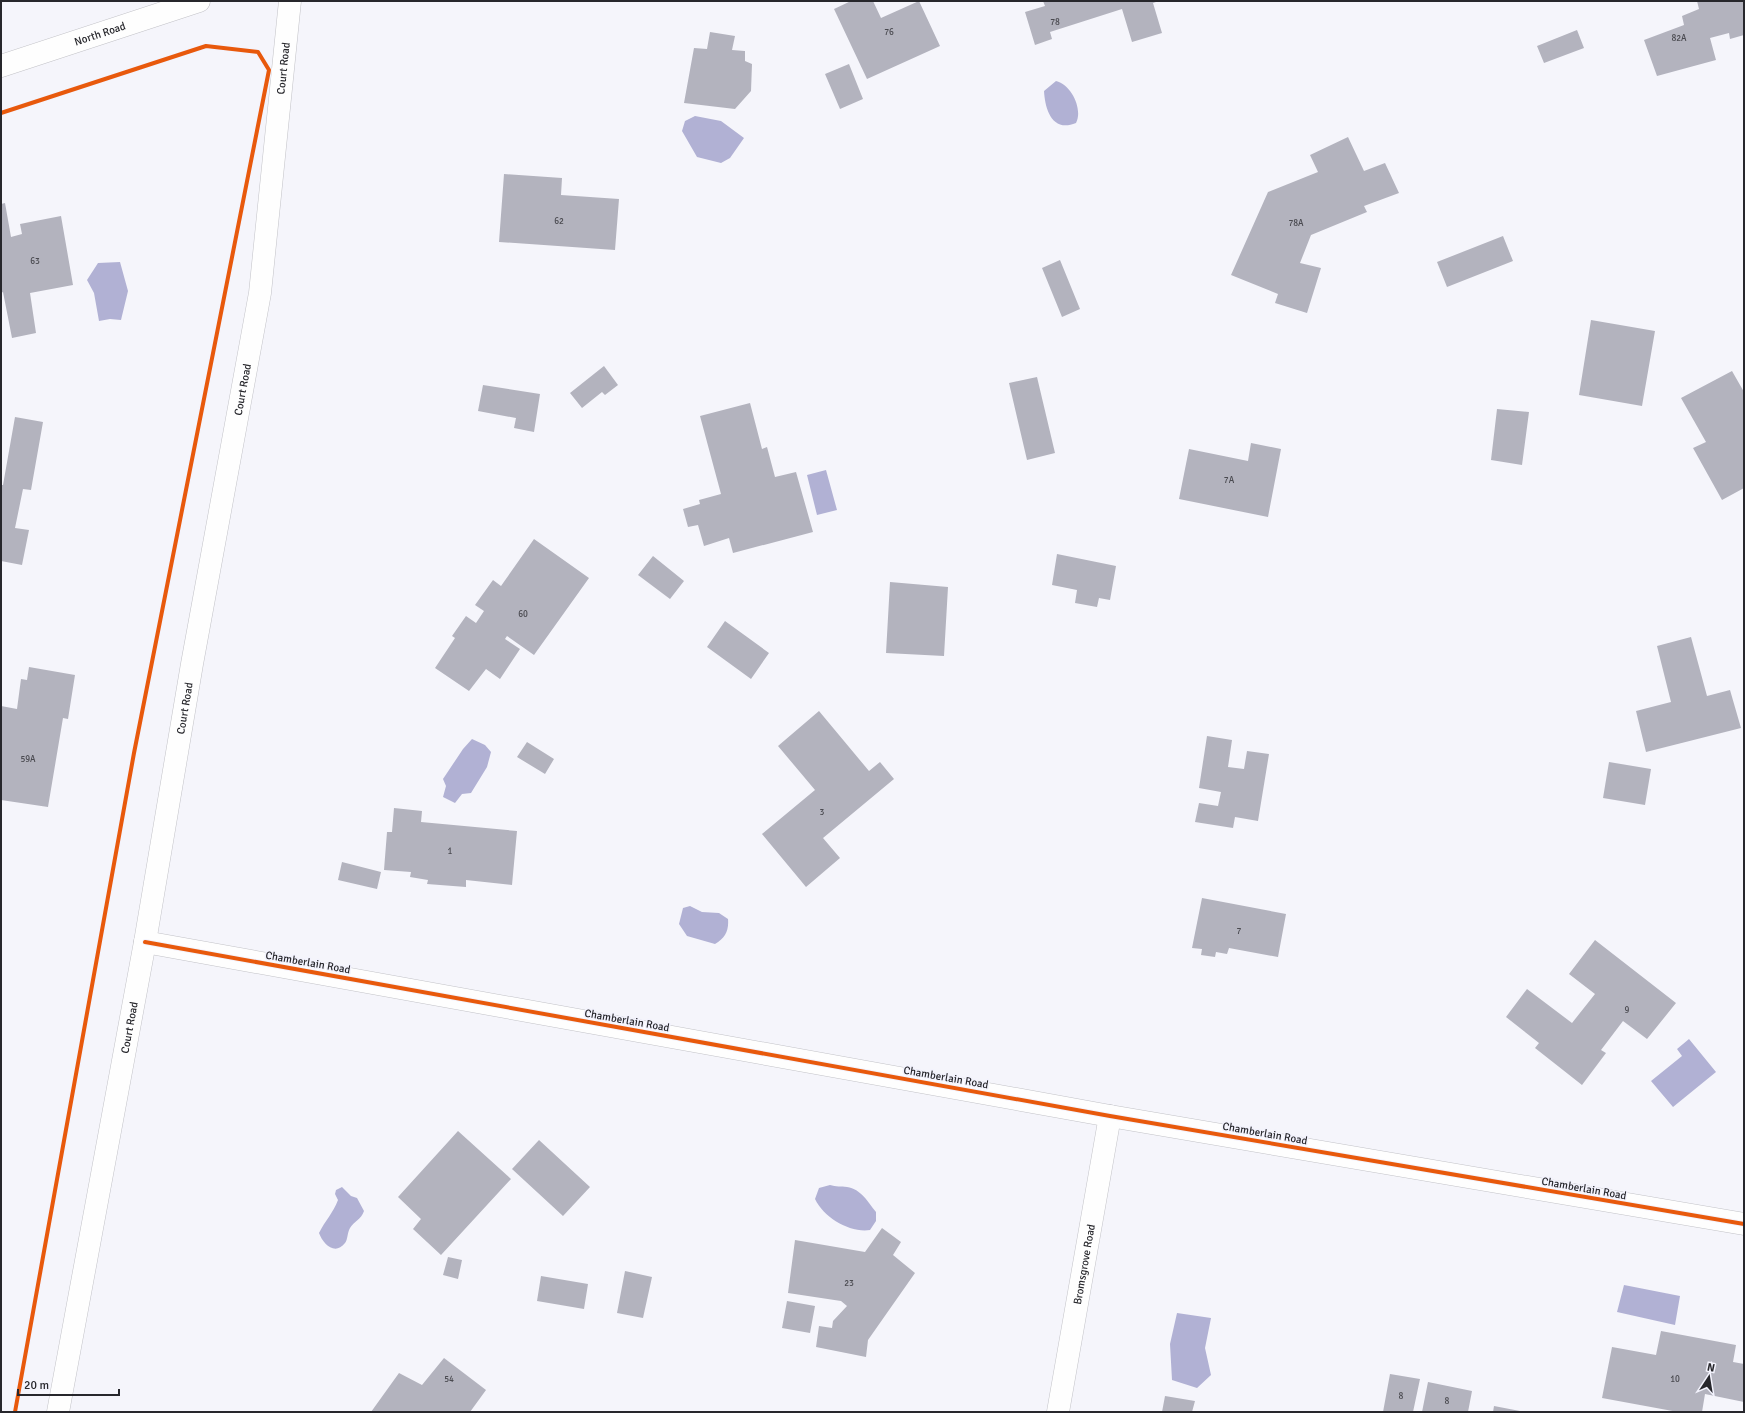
<svg xmlns="http://www.w3.org/2000/svg" width="1745" height="1413" font-family="Signika,sans-serif">
<rect width="100%" height="100%" fill="#f5f5fb"/>
<path fill="#b1b1d4" d="M 1056,81 C 1072,85 1083,110 1076,123 C 1052,133 1045,109 1044,91 Z
M 695,116 L 721,121 L 744,138 L 730,158 L 721,163 L 697,157 L 682,131 L 685,121 Z
M 120,262 L 128,291 L 121,320 L 110,319 L 99,321 L 94,293 L 87,280 L 98,263 Z
M 826,470 L 837,510 L 817,515 L 807,475 Z
M 472,739 L 485,745 L 491,752 L 487,767 L 471,793 L 462,794 L 455,803 L 443,797 L 446,786 L 443,779 L 463,749 Z
M 690,906 L 702,912 L 719,913 L 728,919 C 729,931 725,938 715,944 L 687,936 L 679,924 L 683,908 Z
M 1689,1039 L 1716,1072 L 1673,1107 L 1651,1081 L 1682,1056 L 1677,1049 Z
M 830,1185 C 836,1187 841,1186 847,1187 C 861,1189 868,1202 876,1212 L 876,1221 L 870,1230 C 850,1233 824,1218 815,1199 L 819,1188 Z
M 342,1187 L 351,1196 L 357,1198 L 364,1211 C 361,1220 354,1221 350,1228 C 347,1233 348,1239 345,1243 C 335,1256 323,1244 319,1233 C 325,1221 333,1213 338,1200 L 335,1194 L 336,1190 Z
M 1624,1285 L 1680,1296 L 1675,1325 L 1617,1312 Z
M 1177,1313 L 1211,1318 L 1205,1348 L 1211,1375 L 1197,1388 L 1172,1380 L 1170,1344 Z"/>
<path fill="#b3b3be" d="M 851,1 L 873,1 L 881,18 L 919,1 L 940,46 L 867,79 L 834,9 Z
M 1043,1 L 1159,1 L 1153,3 L 1162,33 L 1132,42 L 1122,9 L 1050,32 L 1052,39 L 1035,45 L 1025,12 L 1045,6 Z
M 1697,1 L 1744,1 L 1744,35 L 1730,39 L 1729,33 L 1710,38 L 1716,60 L 1657,76 L 1644,40 L 1684,25 L 1682,16 L 1699,9 Z
M 1577,30 L 1584,48 L 1544,63 L 1537,46 Z
M 710,32 L 735,36 L 732,50 L 745,51 L 745,61 L 752,64 L 751,91 L 735,109 L 684,103 L 694,48 L 707,49 Z
M 849,64 L 863,99 L 840,109 L 825,74 Z
M 1348,137 L 1364,171 L 1385,163 L 1399,193 L 1364,206 L 1367,212 L 1311,235 L 1300,263 L 1321,268 L 1307,313 L 1275,303 L 1278,294 L 1231,275 L 1268,192 L 1318,172 L 1310,155 Z
M 504,174 L 562,178 L 561,195 L 619,199 L 615,250 L 499,242 Z
M 5,203 L 11,237 L 22,234 L 20,224 L 61,216 L 73,285 L 30,293 L 36,333 L 12,338 L 3,292 L 1,293 L 1,204 Z
M 1503,236 L 1513,261 L 1447,287 L 1437,262 Z
M 1060,260 L 1080,309 L 1062,317 L 1042,268 Z
M 1591,320 L 1655,331 L 1642,406 L 1579,395 Z
M 604,366 L 618,385 L 605,395 L 602,392 L 582,408 L 570,393 Z
M 1732,371 L 1744,392 L 1744,488 L 1722,500 L 1693,448 L 1706,442 L 1681,398 Z
M 1037,377 L 1055,453 L 1027,460 L 1009,383 Z
M 483,385 L 540,394 L 534,432 L 514,428 L 516,418 L 478,411 Z
M 750,403 L 762,449 L 767,447 L 775,477 L 796,472 L 813,532 L 733,553 L 729,538 L 704,546 L 698,525 L 688,527 L 683,509 L 700,504 L 699,500 L 721,494 L 700,416 Z
M 1497,409 L 1529,412 L 1522,465 L 1491,460 Z
M 15,417 L 43,422 L 31,490 L 23,489 L 15,528 L 29,530 L 22,565 L 1,561 L 1,485 L 3,485 Z
M 1251,443 L 1281,449 L 1268,517 L 1179,499 L 1189,449 L 1248,461 Z
M 534,539 L 589,578 L 534,655 L 507,636 L 505,639 L 520,649 L 500,679 L 486,669 L 469,691 L 435,668 L 455,638 L 452,636 L 466,616 L 476,623 L 484,611 L 475,605 L 493,580 L 501,586 Z
M 1057,554 L 1116,566 L 1110,600 L 1099,598 L 1097,607 L 1075,603 L 1077,590 L 1052,585 Z
M 653,556 L 684,581 L 670,599 L 638,575 Z
M 890,582 L 948,587 L 944,656 L 886,653 Z
M 725,621 L 769,653 L 751,679 L 707,647 Z
M 1691,637 L 1707,696 L 1730,690 L 1741,728 L 1646,752 L 1636,711 L 1671,702 L 1657,646 Z
M 29,667 L 75,675 L 68,719 L 63,718 L 48,807 L 1,800 L 1,706 L 17,709 L 21,679 L 27,680 Z
M 819,711 L 869,771 L 880,762 L 894,779 L 823,838 L 840,858 L 806,887 L 762,834 L 815,790 L 778,746 Z
M 1207,736 L 1232,740 L 1228,767 L 1244,769 L 1247,751 L 1269,754 L 1258,821 L 1235,817 L 1233,828 L 1195,822 L 1199,803 L 1218,806 L 1221,792 L 1199,788 Z
M 527,742 L 554,759 L 545,774 L 517,757 Z
M 1609,762 L 1651,769 L 1645,805 L 1603,798 Z
M 394,808 L 422,811 L 421,822 L 517,831 L 512,885 L 466,880 L 466,887 L 427,884 L 428,880 L 410,877 L 411,872 L 384,870 L 387,832 L 392,832 Z
M 342,862 L 381,872 L 377,889 L 338,880 Z
M 1202,898 L 1286,914 L 1278,957 L 1229,948 L 1227,954 L 1216,952 L 1215,957 L 1201,955 L 1202,949 L 1192,948 Z
M 1595,940 L 1676,1003 L 1647,1039 L 1623,1021 L 1601,1050 L 1606,1053 L 1582,1085 L 1535,1048 L 1539,1043 L 1506,1017 L 1527,989 L 1572,1023 L 1595,994 L 1569,974 Z
M 458,1131 L 511,1179 L 441,1255 L 413,1229 L 421,1219 L 398,1197 Z
M 539,1140 L 590,1187 L 563,1216 L 512,1169 Z
M 882,1228 L 901,1242 L 893,1255 L 915,1273 L 868,1340 L 866,1357 L 816,1347 L 819,1326 L 832,1328 L 833,1321 L 847,1306 L 841,1301 L 788,1293 L 795,1240 L 865,1252 Z
M 448,1257 L 462,1260 L 458,1279 L 443,1275 Z
M 625,1271 L 652,1277 L 643,1318 L 617,1313 Z
M 541,1276 L 588,1284 L 584,1309 L 537,1301 Z
M 787,1301 L 815,1306 L 810,1333 L 782,1328 Z
M 1661,1331 L 1736,1345 L 1733,1362 L 1744,1364 L 1744,1402 L 1705,1394 L 1702,1412 L 1678,1412 L 1602,1398 L 1612,1347 L 1656,1355 Z
M 444,1358 L 486,1390 L 470,1412 L 371,1412 L 399,1373 L 422,1385 Z
M 1390,1374 L 1420,1379 L 1413,1412 L 1383,1412 Z
M 1428,1382 L 1472,1391 L 1468,1412 L 1422,1412 Z
M 1165,1396 L 1195,1401 L 1192,1412 L 1162,1412 Z
M 1494,1406 L 1520,1411 L 1520,1412 L 1493,1412 Z"/>
<g fill="none" stroke-linecap="round" stroke-linejoin="round">
<defs>
<g id="minor">
<path id="s1" d="M 1,66 L 199,1"/>
<path d="M 145,942 L 1110,1116 L 1744,1224"/>
<path id="s2" d="M 58,1412 L 145,942 L 192,664 L 260,293 L 290,1"/>
<path id="s3" d="M 1058,1412 L 1110,1116"/>
</g>
</defs>
<use href="#minor" stroke="#c2c2c7" stroke-width="23"/>
<use href="#minor" stroke="#fefefe" stroke-width="22"/>
<defs>
<path id="cycleway" d="M 1,113 L 206,46 L 258,52 L 269,70 L 134,753 L 15,1412
M 145,942 L 1110,1116 L 1744,1224"/>
</defs>
<use href="#cycleway" stroke="#f3f3fd" stroke-width="6"/>
<use href="#cycleway" stroke="#e8590c" stroke-width="4"/>
</g>
<g text-anchor="middle" stroke-width="3" stroke-linejoin="round" paint-order="stroke">
<g font-size="9" fill="#4a4a50">
<text x="1055" y="25">78</text>
<text x="889" y="35">76</text>
<text x="1679" y="41">82A</text>
<text x="559" y="224">62</text>
<text x="1296" y="226">78A</text>
<text x="35" y="264">63</text>
<text x="1229" y="483">7A</text>
<text x="523" y="617">60</text>
<text x="28" y="762">59A</text>
<text x="822" y="815">3</text>
<text x="450" y="854">1</text>
<text x="1239" y="934">7</text>
<text x="1627" y="1013">9</text>
<text x="849" y="1286">23</text>
<text x="449" y="1382">54</text>
<text x="1675" y="1382">10</text>
<text x="1401" y="1399">8</text>
<text x="1447" y="1404">8</text>
</g>
<g font-size="11" fill="#27272c" stroke="#f3f3fd">
<text dy="4" stroke="none"><textPath href="#s1" startOffset="104">North Road</textPath></text>
<text dy="4" stroke="none"><textPath href="#s2" startOffset="1363">Court Road</textPath></text>
<text dy="4" stroke="none"><textPath href="#s2" startOffset="1039">Court Road</textPath></text>
<text dy="4" stroke="none"><textPath href="#s2" startOffset="715">Court Road</textPath></text>
<text transform="translate(308 962) rotate(10)" y="4">Chamberlain Road</text>
<text transform="translate(627 1020) rotate(10)" y="4">Chamberlain Road</text>
<text dy="4" stroke="none"><textPath href="#s2" startOffset="391">Court Road</textPath></text>
<text transform="translate(946 1077) rotate(10)" y="4">Chamberlain Road</text>
<text transform="translate(1265 1133) rotate(10)" y="4">Chamberlain Road</text>
<text transform="translate(1584 1188) rotate(10)" y="4">Chamberlain Road</text>
<text dy="4" stroke="none"><textPath href="#s3" startOffset="150">Bromsgrove Road</textPath></text>
</g>
</g>
<rect width="1745" height="1413" fill="none" stroke="#27272c" stroke-width="4"/>
<g transform="translate(1709 1377) rotate(12)" stroke="#f3f3fd" stroke-width="3" paint-order="stroke">
<path d="M0-3L7 15L0 10L-7 15Z" fill="#27272c"/>
<text y="-6" font-size="11" font-weight="bold" text-anchor="middle" fill="#27272c">N</text>
</g>
<path d="M18 1389v6h101v-6" fill="none" stroke="#27272c" stroke-width="2"/>
<text x="24" y="1389" font-size="12" fill="#27272c" stroke="#f3f3fd" stroke-width="3" paint-order="stroke">20 m</text>
</svg>
